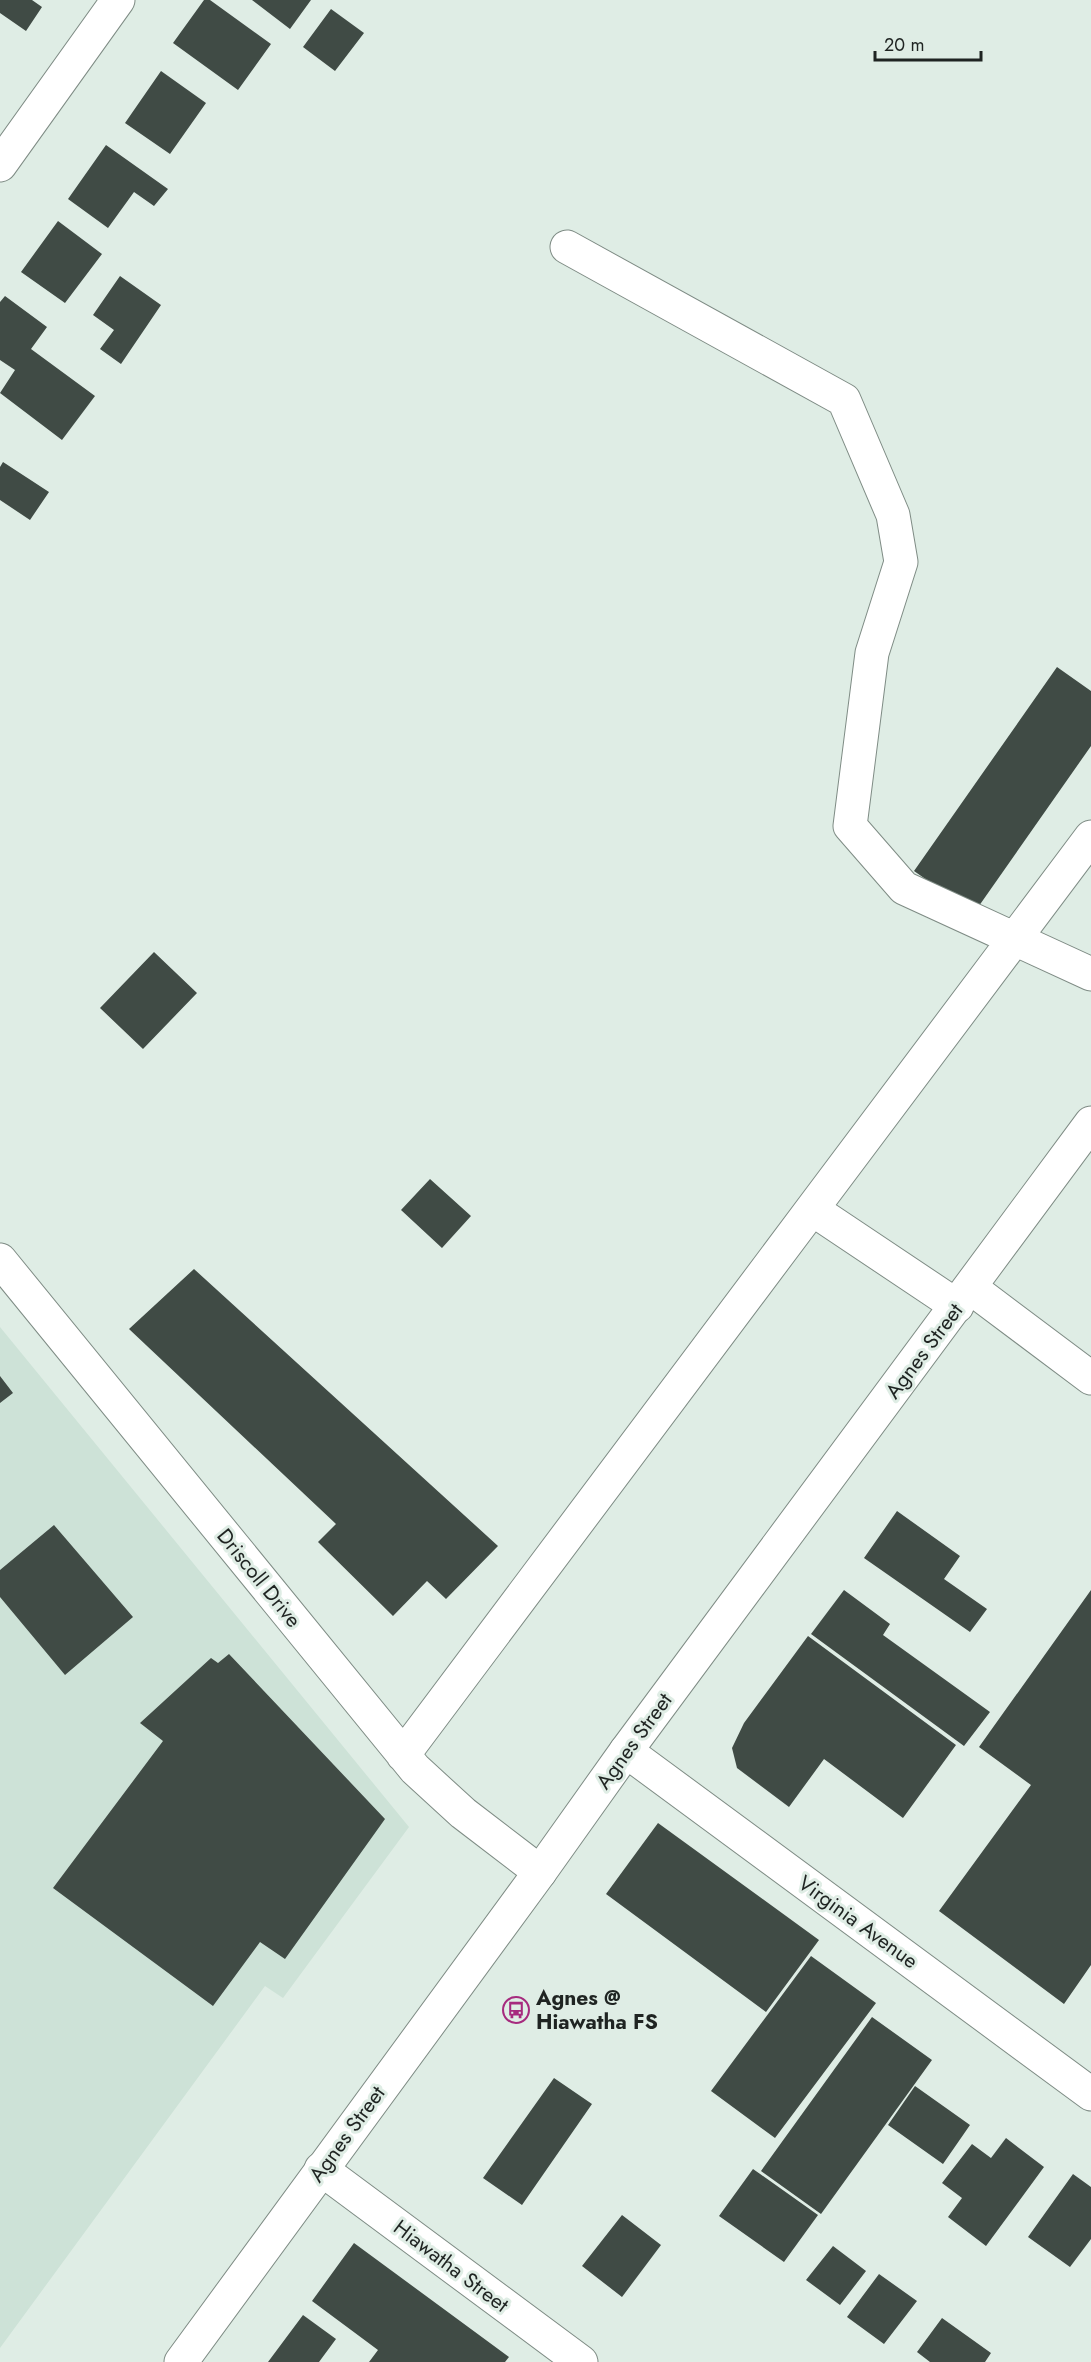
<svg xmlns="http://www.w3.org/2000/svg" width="1091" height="2362" font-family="Jost,sans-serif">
<rect width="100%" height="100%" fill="#dfede5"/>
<path fill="#cde2d7" d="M 0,1327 L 409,1827 L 283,1998 L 265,1986 L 0,2348 Z"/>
<path fill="#404b45" d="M 0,0 L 32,0 L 42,7 L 26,31 L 0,13 Z
M 204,0 L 210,0 L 271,44 L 238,90 L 173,43 Z
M 252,0 L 311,0 L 290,29 Z
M 331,9 L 364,33 L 335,71 L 303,47 Z
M 161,71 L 206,103 L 170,154 L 125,123 Z
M 106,145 L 168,189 L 154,206 L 134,192 L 108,228 L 68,199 Z
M 58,221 L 102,254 L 65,303 L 21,272 Z
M 120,276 L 161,305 L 121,364 L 100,349 L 114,330 L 93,315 Z
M 5,296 L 47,327 L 31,349 L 95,396 L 62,440 L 0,393 L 15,370 L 0,360 L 0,302 Z
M 3,462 L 49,492 L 30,520 L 0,500 L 0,467 Z
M 1057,667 L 1091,691 L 1091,746 L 974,913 L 914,871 Z
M 154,952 L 197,993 L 143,1049 L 100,1008 Z
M 430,1179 L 471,1216 L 442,1248 L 401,1210 Z
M 194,1269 L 498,1546 L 446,1599 L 427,1581 L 393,1616 L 318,1542 L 336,1524 L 129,1329 Z
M 0,1376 L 13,1393 L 0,1403 Z
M 897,1511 L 960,1556 L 944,1579 L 987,1609 L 970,1632 L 864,1558 Z
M 54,1525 L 133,1617 L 65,1675 L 0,1597 L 0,1570 Z
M 844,1590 L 890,1624 L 883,1635 L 990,1712 L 964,1746 L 811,1634 Z
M 1091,1590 L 1091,1965 L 1064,2004 L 939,1911 L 1031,1785 L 979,1747 Z
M 808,1636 L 956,1745 L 903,1818 L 824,1759 L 789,1807 L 737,1768 L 732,1748 L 744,1723 Z
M 229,1654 L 385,1819 L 285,1959 L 260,1942 L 213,2006 L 53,1888 L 163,1741 L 140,1723 L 211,1658 L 218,1663 Z
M 658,1823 L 819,1940 L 766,2012 L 606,1894 Z
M 811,1956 L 876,2003 L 775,2138 L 711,2091 Z
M 872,2017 L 932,2060 L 821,2214 L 761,2171 Z
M 554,2078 L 592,2104 L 522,2205 L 483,2178 Z
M 915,2086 L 970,2125 L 943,2164 L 888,2125 Z
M 1006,2138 L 1044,2167 L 986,2246 L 948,2217 L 962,2198 L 942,2183 L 972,2144 L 991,2158 Z
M 753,2169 L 818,2215 L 784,2262 L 719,2216 Z
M 1073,2174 L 1091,2187 L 1091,2239 L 1070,2267 L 1028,2237 Z
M 622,2215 L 661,2245 L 622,2297 L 582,2266 Z
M 354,2243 L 509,2357 L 505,2362 L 369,2362 L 378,2350 L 312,2301 Z
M 833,2246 L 866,2271 L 840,2305 L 806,2280 Z
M 879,2274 L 917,2301 L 884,2344 L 847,2317 Z
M 303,2315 L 336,2339 L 319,2362 L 268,2362 Z
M 942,2318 L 991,2353 L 985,2362 L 930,2362 L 917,2352 Z"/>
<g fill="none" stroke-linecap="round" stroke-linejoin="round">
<defs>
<path id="minor" d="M 0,165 L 118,0
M 567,247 L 844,400 L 893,515 L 901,562 L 872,653 L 850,826 L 904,888 L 1091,974
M 812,1209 L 1091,837
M 0,1260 L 415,1769 L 463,1813 L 540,1872
M 971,1288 L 1091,1378
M 626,1751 L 1091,2094
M 403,1755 L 812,1209 L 957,1306
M 321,2169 L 581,2362"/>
<path id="major" d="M 181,2362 L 540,1872 L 626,1751 L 1091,1123"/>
</defs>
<use href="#minor" stroke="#7f8c85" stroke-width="35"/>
<use href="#major" stroke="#7f8c85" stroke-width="35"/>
<use href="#minor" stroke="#fff" stroke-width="33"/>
<use href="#major" stroke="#fff" stroke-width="33"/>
</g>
<defs>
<symbol id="bus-ring" viewBox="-11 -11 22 22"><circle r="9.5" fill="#dfede5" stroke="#a62a7e" stroke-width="1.5"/><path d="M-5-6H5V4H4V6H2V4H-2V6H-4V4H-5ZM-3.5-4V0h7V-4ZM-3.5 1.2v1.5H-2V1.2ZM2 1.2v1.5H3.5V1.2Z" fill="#a62a7e"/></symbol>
</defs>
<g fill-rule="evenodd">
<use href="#bus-ring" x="501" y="1995" width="30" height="30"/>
</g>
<g text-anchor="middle" stroke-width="6" stroke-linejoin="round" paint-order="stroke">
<g font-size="21" fill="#1f2422" stroke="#dfede5">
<text transform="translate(924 1351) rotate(-53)" y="7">Agnes Street</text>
<text transform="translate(259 1578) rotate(51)" y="7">Driscoll Drive</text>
<text transform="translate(634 1741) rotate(-54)" y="7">Agnes Street</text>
<text transform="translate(858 1922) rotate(36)" y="7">Virginia Avenue</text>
<text transform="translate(347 2134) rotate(-54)" y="7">Agnes Street</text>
<text transform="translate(451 2266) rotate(37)" y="7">Hiawatha Street</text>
</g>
<g font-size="21" font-weight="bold" fill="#1f2422" stroke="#dfede5" text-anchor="start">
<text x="536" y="2005">Agnes @<tspan x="536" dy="24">Hiawatha FS</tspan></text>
</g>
</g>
<path d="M875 51v9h106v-9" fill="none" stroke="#1f2422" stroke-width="3"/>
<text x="884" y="51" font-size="18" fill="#1f2422" stroke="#dfede5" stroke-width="4.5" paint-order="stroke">20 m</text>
</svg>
